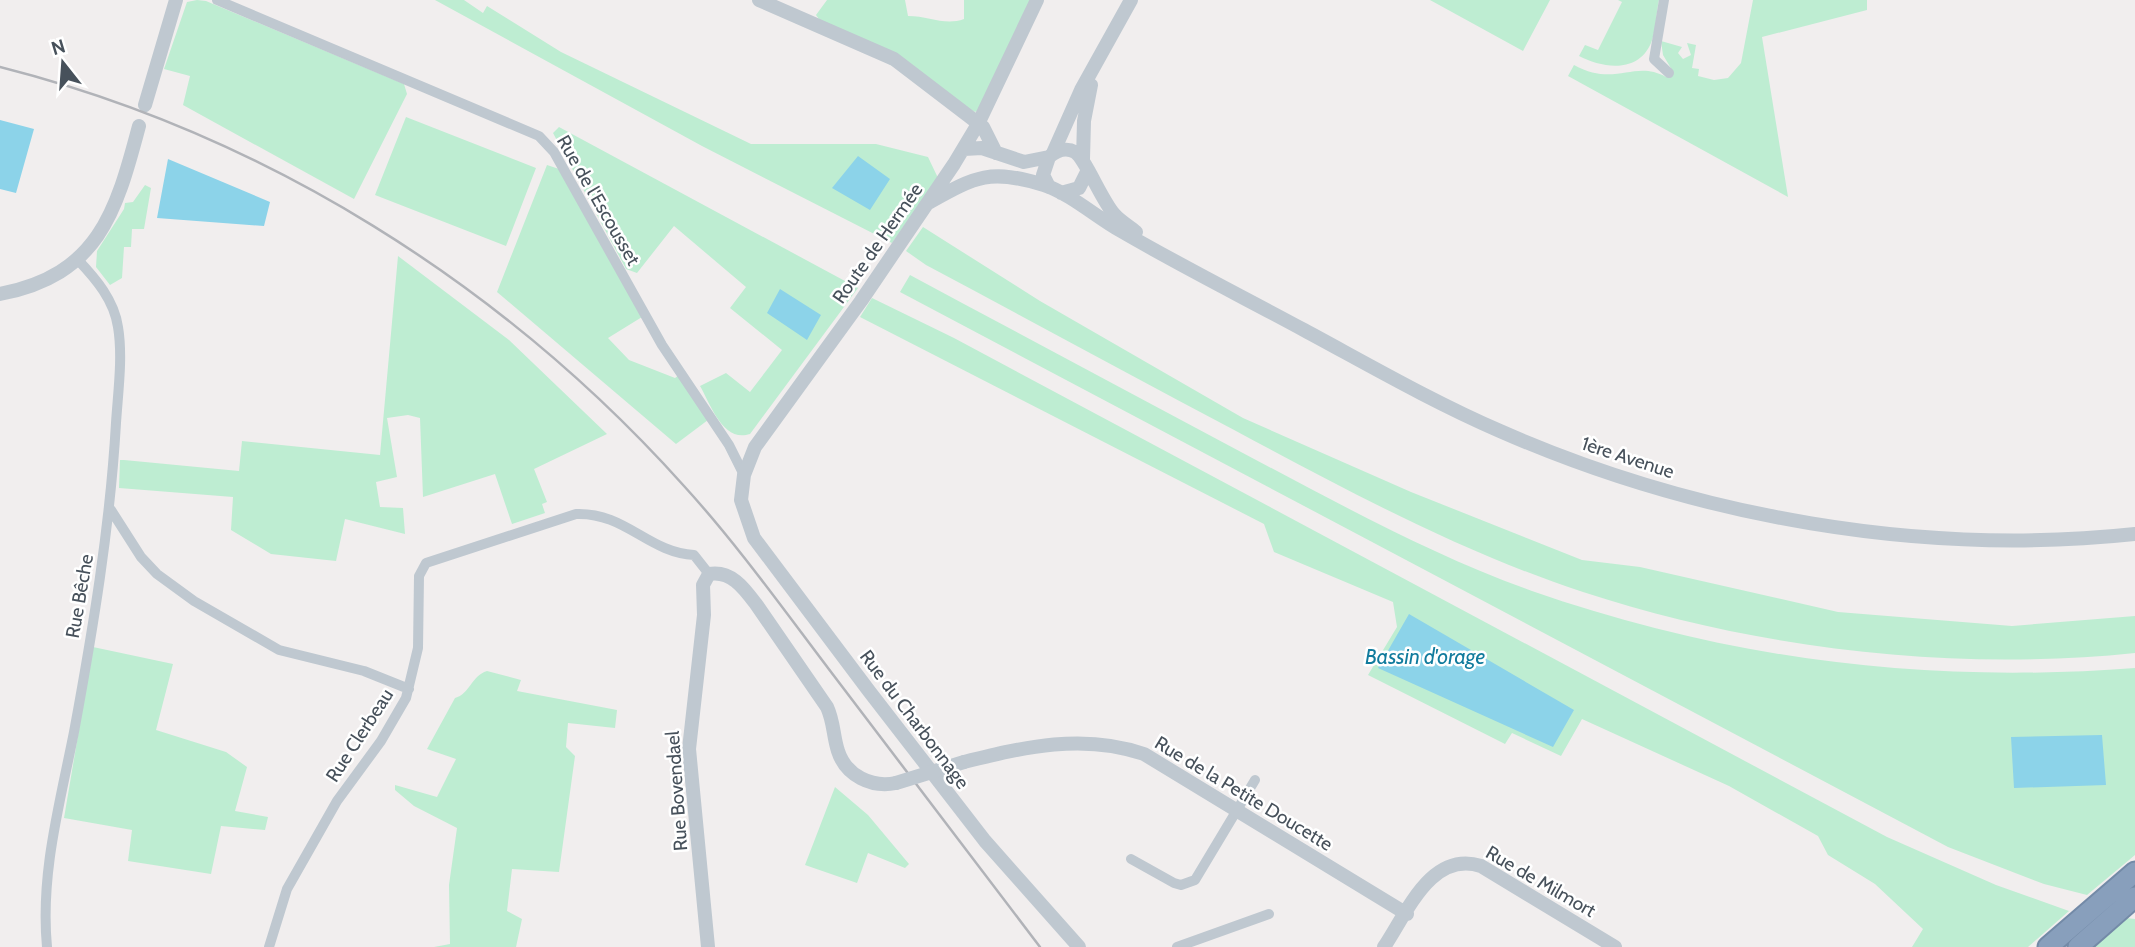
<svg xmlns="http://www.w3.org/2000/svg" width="2135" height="947" font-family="Cabin,sans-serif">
<rect width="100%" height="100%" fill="#f1eeee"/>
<path fill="#beedd2" d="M 197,0 L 206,1 L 404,84 L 407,94 L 354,199 L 183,105 L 190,76 L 164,69 L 187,2 Z
M 435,0 L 464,0 L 483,13 L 487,6 L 561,52 L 751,144 L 876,144 L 928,157 L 938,178 L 892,243 L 702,146 Z
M 827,0 L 905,0 L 908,16 C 929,16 945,26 964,19 L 964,0 L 1030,0 L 982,108 L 975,112 L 826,29 L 816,15 Z
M 1430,0 L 1550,0 L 1523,51 Z
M 1618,0 L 1659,0 C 1656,13 1656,31 1651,43 C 1638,74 1602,68 1579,56 L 1585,45 L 1598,50 L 1622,2 Z
M 1753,0 L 1867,0 L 1867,10 L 1762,37 L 1788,197 L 1568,76 L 1574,65 C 1616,88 1634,59 1666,77 L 1672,70 L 1663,55 L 1661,41 L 1682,47 L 1678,53 L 1683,59 L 1691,55 L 1687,43 L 1696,45 L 1692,68 L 1699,69 L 1698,76 L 1714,80 L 1728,78 L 1741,63 Z
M 406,117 L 536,168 L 506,246 L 375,195 Z
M 559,127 L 858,288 L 750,434 C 723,443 711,405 700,386 L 726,373 L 750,392 L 782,350 L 730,308 L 746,287 L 674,226 L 637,273 L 626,269 L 553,133 Z
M 547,165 L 559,169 L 642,317 L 608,338 L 629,360 L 675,378 L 679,375 L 708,420 L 676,444 L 497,292 Z
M 145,185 L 151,188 L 144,229 L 132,229 L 131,247 L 124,247 L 122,278 L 110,285 L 96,267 L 97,251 L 124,209 L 125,203 L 133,202 Z
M 923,227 L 1040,301 L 1243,418 L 1411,492 L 1582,560 L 1640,567 L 1838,612 L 2012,626 L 2135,616 L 2135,653 C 1952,672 1758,649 1583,592 C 1461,552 1348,491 1236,431 C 1132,376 1029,320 926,265 L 906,251 Z
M 398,256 L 509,340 L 607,434 L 534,469 L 547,502 L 542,504 L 545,513 L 512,524 L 495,474 L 423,497 L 420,418 L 408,415 L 387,418 L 397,477 L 376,482 L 380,507 L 403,508 L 405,534 L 345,519 L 336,561 L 271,554 L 231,530 L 233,497 L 119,488 L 120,460 L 124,460 L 239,471 L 242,441 L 380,455 Z
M 910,275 C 1020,334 1131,393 1241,452 C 1336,502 1431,555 1532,591 C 1730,660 1927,684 2135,668 L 2135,855 L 2087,895 L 2044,884 L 1948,847 L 900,292 Z
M 872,298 L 954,338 L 1887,837 L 1996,885 L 2069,911 L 2028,947 L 1912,947 L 1923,929 L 1875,884 L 1828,855 L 1818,836 L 1729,786 L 1582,719 L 1561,756 L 1512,733 L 1505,744 L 1368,675 L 1397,627 L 1393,602 L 1274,552 L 1264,524 L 860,317 Z
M 93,647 L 173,664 L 156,730 L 226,752 L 247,767 L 235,811 L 268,817 L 265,830 L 221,826 L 211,874 L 128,861 L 132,830 L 64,818 Z
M 487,671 L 521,680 L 517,691 L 617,710 L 615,728 L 568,723 L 566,747 L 575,756 L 559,872 L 512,869 L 507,911 L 522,919 L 516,947 L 434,947 L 450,944 L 449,885 L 457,828 L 414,806 L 395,790 L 395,785 L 437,797 L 456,759 L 427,749 L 455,698 C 470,694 471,676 487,671 Z
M 835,787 L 868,815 L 909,864 L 905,868 L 868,853 L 857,883 L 805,865 Z
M 2126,918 L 2135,919 L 2135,947 L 2094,947 Z"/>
<path fill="#8cd3e9" d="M 0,120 L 34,129 L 16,193 L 0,189 Z
M 858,156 L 890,179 L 870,210 L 832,188 Z
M 168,159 L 270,202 L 264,226 L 157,218 Z
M 780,289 L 821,315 L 807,340 L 767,313 Z
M 1409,614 L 1574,710 L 1553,747 L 1378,668 Z
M 2102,735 L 2106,785 L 2014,788 L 2011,737 Z"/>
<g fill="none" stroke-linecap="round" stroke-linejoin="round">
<defs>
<path id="motorway" d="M 2048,947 L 2135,872
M 2078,947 L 2135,897"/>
</defs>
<use href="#motorway" stroke="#738aa7" stroke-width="23"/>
<path stroke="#bfc8d0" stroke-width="10" d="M 217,0 L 539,136 L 554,152 L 662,345 L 729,445 L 744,475
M 1664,0 L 1654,59 L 1669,73
M 111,510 L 141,557 L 157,574 L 194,601 L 279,650 L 364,671 L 409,689
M 1131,859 L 1174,883 L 1181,885 L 1195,880 L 1255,780
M 47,947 C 40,874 60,803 74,732 C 93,629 110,527 116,423 C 118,392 123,357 118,327 C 114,300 96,279 78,260
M 269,947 L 287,889 L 337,801 L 381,741 L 406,698 L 418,648 L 419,576 L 426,563 L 576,514 C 625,512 649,553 694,555 L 709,574
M 1177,947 L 1269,914"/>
<path stroke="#bfc8d0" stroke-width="14" d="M 759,0 L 894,59 L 983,127 L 996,153
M 1037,0 L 978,124 L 954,164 L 861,301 L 755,447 L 744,475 L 741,500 L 754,538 L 869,691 L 985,841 L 1079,947
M 145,105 L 176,0
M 964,149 L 982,148 L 1024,162 L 1049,157
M 1053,153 L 1081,90 L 1131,0
M 1083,159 L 1084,121 L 1091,85
M 1049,187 L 1043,175 L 1049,157 C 1056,151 1066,147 1075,152 C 1085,158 1102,201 1114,214 C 1120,221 1129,226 1136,232
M 1061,193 L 1079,188 L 1087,172
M 928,203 C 975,177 989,168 1044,185 C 1071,194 1096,217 1121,231 C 1181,266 1243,297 1304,330 C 1369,365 1433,402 1500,431 C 1696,517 1922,557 2135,534
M 0,294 C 98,275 116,213 139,126
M 964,762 C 1025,747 1083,733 1144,754 L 1407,914
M 708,947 L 689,749 L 704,615 L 703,585 L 709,574 C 731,570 744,588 756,604 L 827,707 C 834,722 833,736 838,751 C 846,776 872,788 896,783
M 1384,947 C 1407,913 1431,850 1481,866 L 1615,947"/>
<use href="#motorway" stroke="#889fbc" stroke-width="19"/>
<path stroke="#b1b3b8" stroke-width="2.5" d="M 0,67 C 264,134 503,284 684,486 C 736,543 781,606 828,668 C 898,761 969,854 1040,947"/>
<path stroke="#bfc8d0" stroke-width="14" d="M 896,783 L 964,762"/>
</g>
<g text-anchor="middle" stroke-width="5" stroke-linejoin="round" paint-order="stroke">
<g font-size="19" fill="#47515b" stroke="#fff">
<text transform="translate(599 200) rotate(60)" y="7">Rue de l'Escousset</text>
<text transform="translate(877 243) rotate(-55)" y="7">Route de Hermée</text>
<text transform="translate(1628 457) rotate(18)" y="7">1ère Avenue</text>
<text transform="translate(79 596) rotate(-80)" y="7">Rue Bêche</text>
<text transform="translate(915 719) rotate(53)" y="7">Rue du Charbonnage</text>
<text transform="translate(359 735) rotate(-57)" y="7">Rue Clerbeau</text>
<text transform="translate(676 791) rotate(-94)" y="7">Rue Bovendael</text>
<text transform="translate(1244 793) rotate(31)" y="7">Rue de la Petite Doucette</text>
<text transform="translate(1541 881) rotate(30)" y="7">Rue de Milmort</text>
</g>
<g font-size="21" font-style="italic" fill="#117b9d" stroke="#fff">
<text x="1425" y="664">Bassin d'orage</text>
</g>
</g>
<g transform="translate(63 63) rotate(343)" stroke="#ffffff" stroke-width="5" paint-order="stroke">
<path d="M0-5L12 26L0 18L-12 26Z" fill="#47515b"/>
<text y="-10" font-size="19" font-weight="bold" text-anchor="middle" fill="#47515b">N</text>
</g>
</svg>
